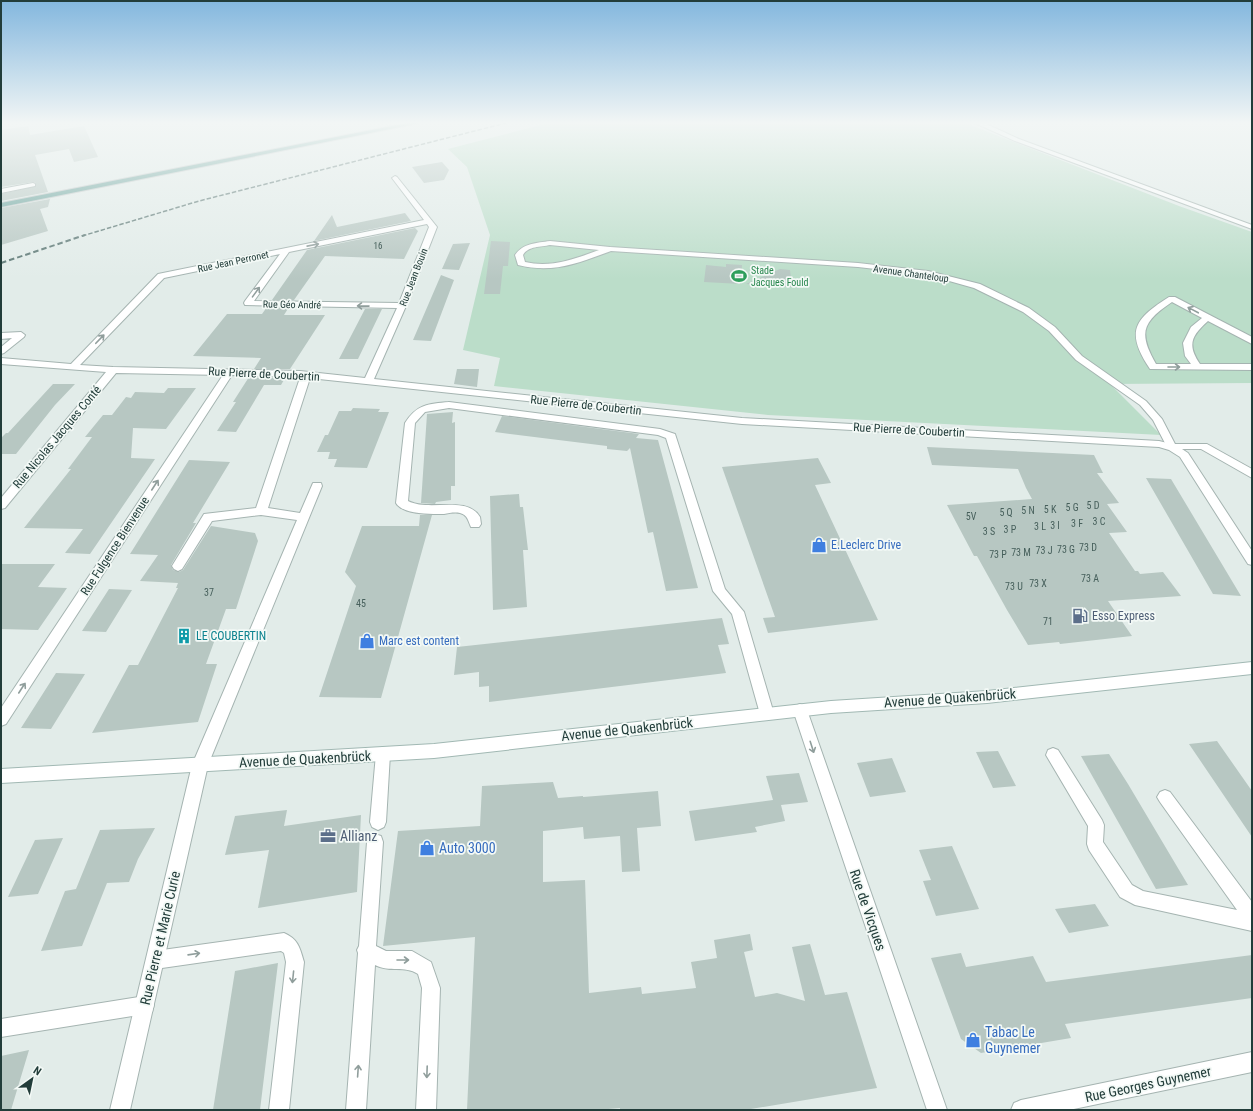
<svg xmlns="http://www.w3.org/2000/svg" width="1253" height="1111" font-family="'Roboto Condensed',sans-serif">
<rect width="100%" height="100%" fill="#e2ece9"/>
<path fill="#bbddc9" d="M 548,123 L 965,123 L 1179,206 L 1252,232 L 1252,383 L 1110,384 L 1161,435 L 768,415 L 494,386 L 500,358 L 463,350 L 490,235 L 467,167 L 448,149 Z"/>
<path fill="#b7c7c2" d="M 28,126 L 30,135 L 84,126 L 98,157 L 74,162 L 69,149 L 35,155 L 48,192 L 1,201 L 1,194 L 36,186 L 36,183 L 33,182 L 1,187 L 1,130 Z
M 442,162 L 449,170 L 444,180 L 424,183 L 412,167 Z
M 50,199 L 48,207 L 40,209 L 48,231 L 1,245 L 1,208 Z
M 405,213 L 411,221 L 314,241 L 332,215 L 337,227 Z
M 415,228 L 418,231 L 404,259 L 325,256 L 294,300 L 272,300 L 307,250 Z
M 491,241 L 510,242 L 508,266 L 503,266 L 500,294 L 484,294 Z
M 470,243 L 459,270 L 442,269 L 453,244 Z
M 726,264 L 742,265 L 741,284 L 704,282 L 706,265 L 726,267 Z
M 780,269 L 790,270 L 792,287 L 746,284 Z
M 441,275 L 454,280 L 431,341 L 413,340 Z
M 267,307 L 289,307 L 284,315 L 325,315 L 290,369 L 254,369 L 261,358 L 193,356 L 227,314 L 262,314 Z
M 365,309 L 382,309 L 358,359 L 339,359 Z
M 457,369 L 479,369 L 477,387 L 454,384 Z
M 249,377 L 285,378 L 281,385 L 264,385 L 236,432 L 217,431 L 236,402 L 233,402 Z
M 53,384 L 75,384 L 55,405 L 16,454 L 1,454 L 1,438 L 6,433 L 8,433 Z
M 168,388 L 196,388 L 166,429 L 133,428 L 131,458 L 155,459 L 90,554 L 65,553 L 83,529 L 24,528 L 71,469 L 68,469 L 92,437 L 85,437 L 103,415 L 112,415 L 126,397 L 131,398 L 135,392 L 164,393 Z
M 353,408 L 380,409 L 378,412 L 389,412 L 367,468 L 334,467 L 337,459 L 328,459 L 330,452 L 317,452 L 325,435 L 328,435 L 339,411 L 351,411 Z
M 453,412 L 452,423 L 455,422 L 455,486 L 451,486 L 451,500 L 436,502 L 435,504 L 421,503 L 427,414 Z
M 502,416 L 639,434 L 636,438 L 658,440 L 698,588 L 666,591 L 653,532 L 648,533 L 630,448 L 627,451 L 607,449 L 607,446 L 495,432 Z
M 927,447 L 1094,455 L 1103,473 L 1097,473 L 1119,503 L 1107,504 L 1127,532 L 1109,533 L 1135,571 L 1138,571 L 1140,574 L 1163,572 L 1181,596 L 1108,601 L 1132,636 L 1060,644 L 1059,642 L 1028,645 L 1007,610 L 977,556 L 974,556 L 947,505 L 1032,499 L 1026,488 L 1018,469 L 932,465 Z
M 818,458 L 831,483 L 815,485 L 878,620 L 768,633 L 763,618 L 775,617 L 722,467 Z
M 189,460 L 230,462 L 193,523 L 196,523 L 171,565 L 173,570 L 179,572 L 183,570 L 211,526 L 255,533 L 258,541 L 236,609 L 226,609 L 206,664 L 217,664 L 198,722 L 92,733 L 129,665 L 138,665 L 178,588 L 176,588 L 178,583 L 140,581 L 158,555 L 130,554 Z
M 1146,478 L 1171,479 L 1241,596 L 1213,594 Z
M 519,494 L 520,507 L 523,507 L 528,550 L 523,550 L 527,607 L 493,610 L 490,496 Z
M 420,515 L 432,515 L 381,698 L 319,697 L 356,586 L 345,572 L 362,526 L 419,526 Z
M 1,564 L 55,564 L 38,587 L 67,588 L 38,630 L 1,629 Z
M 109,589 L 132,590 L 106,632 L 82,631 Z
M 722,618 L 729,644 L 718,645 L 726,673 L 489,702 L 489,686 L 479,687 L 479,672 L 454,675 L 457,647 Z
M 56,673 L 85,674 L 51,729 L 21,728 Z
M 1217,741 L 1252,791 L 1252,837 L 1189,744 Z
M 998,751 L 1016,786 L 993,788 L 976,752 Z
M 1109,754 L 1128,784 L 1188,885 L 1156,889 L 1081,756 Z
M 892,758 L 906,792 L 870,797 L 857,763 Z
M 799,773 L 808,802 L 781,805 L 785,821 L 755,827 L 757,832 L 695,841 L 689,811 L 773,800 L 766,776 Z
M 553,782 L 558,798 L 583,796 L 583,797 L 658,791 L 661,826 L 637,828 L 640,871 L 622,872 L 620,836 L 584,839 L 583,827 L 543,831 L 543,882 L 585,880 L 589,993 L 641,987 L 642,994 L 696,988 L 691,962 L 717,958 L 714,940 L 750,934 L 753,950 L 744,952 L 755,997 L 777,993 L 805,1001 L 792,947 L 810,944 L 825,995 L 847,992 L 877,1088 L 745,1110 L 620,1110 L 620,1108 L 597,1110 L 467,1110 L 475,937 L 383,946 L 398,831 L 480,826 L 482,786 Z
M 287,810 L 284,826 L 361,815 L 357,892 L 258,908 L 269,850 L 225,855 L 235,816 Z
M 155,828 L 138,859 L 129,882 L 107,883 L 82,946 L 41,951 L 65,891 L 76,889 L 100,830 Z
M 63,838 L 38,894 L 8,897 L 35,840 Z
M 952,846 L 979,909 L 936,916 L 923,881 L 931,880 L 919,850 Z
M 1095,904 L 1109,926 L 1069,933 L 1055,909 Z
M 961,953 L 966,967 L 1033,956 L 1046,982 L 1252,955 L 1252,998 L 1065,1024 L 1071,1038 L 981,1053 L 961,1039 L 931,958 Z
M 278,963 L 260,1110 L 213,1110 L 235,971 Z
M 29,1050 L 11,1110 L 1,1110 L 1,1056 Z"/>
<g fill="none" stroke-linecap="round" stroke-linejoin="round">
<defs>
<path id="lane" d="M 33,183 L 35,184 L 35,186 L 1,193 L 1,189 Z
M 550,241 L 610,247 L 858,263 L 928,271 L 980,284 L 1029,308 L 1055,327 L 1082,356 L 1146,401 L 1162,419 L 1175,444 L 1207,444 L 1252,469 L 1252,478 L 1201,449 L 1168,449 L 1153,420 L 1140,405 L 1076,360 L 1049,331 L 1023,312 L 974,288 L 928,275 L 858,267 L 611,251 C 578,263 553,274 518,265 L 515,255 C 523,243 537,243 550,241 ZM 550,245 L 599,250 C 575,259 551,268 525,262 L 523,255 C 528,246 541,247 550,245 Z
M 1169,297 L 1175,297 L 1252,337 L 1252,344 L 1208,321 C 1191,336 1187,345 1200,364 L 1252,364 L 1252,370 L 1150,369 C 1125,332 1134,319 1169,297 ZM 1172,302 L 1202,318 L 1191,327 L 1183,343 L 1185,356 L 1191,364 L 1156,364 C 1138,333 1142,322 1172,302 Z
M 306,372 L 311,375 L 268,508 L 300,513 L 313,483 L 321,483 L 322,486 L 208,765 L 205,770 L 200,772 L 195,770 L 192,765 L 297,520 L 261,515 L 212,521 L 182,569 L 178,571 L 174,569 L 172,566 L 204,514 L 256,508 L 301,375 Z
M 449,402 L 660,429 L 675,434 L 725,589 L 744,612 L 774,714 L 772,718 L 767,720 L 762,718 L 760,714 L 732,614 L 713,591 L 666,438 L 658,435 L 449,408 L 425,412 L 415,423 L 408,501 C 429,512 467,495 480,517 L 481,524 L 479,527 L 471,527 C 468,521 468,515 460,513 C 455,512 449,513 444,514 C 432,514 403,515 396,503 L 405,423 C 417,404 428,404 449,402 Z
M 383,747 L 388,749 L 390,754 L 386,822 L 384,827 L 378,830 L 372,827 L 370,822 L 376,754 L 378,749 Z
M 1053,748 L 1058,750 L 1102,820 L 1104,825 L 1103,842 L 1132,885 L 1143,891 L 1237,910 L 1160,802 L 1157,797 L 1160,792 L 1165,790 L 1170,792 L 1252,902 L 1252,931 L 1135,905 L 1120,897 L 1089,850 L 1087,844 L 1088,826 L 1046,755 L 1048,750 Z
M 375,834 L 381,836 L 383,842 L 376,946 L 386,951 L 412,951 L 431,962 L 440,988 L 436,1110 L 416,1110 L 422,988 L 418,974 C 404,965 390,973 375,965 L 366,1110 L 346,1110 L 358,953 L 357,950 L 359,946 L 367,842 L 369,836 Z
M 284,933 C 298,939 300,948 304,962 L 289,1110 L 269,1110 L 286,962 L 284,953 L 281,951 L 155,969 L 149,966 L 146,960 L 149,954 L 155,951 Z
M 145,996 L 152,998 L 154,1005 L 152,1012 L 145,1014 L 1,1037 L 1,1019 Z"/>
<path id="street" d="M 975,123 L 984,123 L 1019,139 L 1252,225 L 1252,229 L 1015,141 Z
M 395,176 L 397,177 L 437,227 L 406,306 L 374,379 L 742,418 L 1159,441 L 1176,445 L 1188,453 L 1252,551 L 1252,565 L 1248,564 L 1180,457 L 1169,450 L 1159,447 L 742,424 L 300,377 L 232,375 L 6,724 L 1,726 L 1,708 L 223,375 L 116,373 L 5,508 L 1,509 L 1,498 L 106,372 L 1,364 L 1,358 L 71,364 L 158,274 L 424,220 L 392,178 ZM 427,224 L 429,227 L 399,303 L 254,301 L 289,252 ZM 280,254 L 245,301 L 244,303 L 245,305 L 397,308 L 365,378 L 300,371 L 113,367 L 80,365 L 164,278 Z
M 21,332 L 25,335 L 24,337 L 4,353 L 1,354 L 1,347 L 12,338 L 1,339 L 1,333 Z
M 800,704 L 805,706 L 807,710 L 947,1110 L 927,1110 L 793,710 L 795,706 Z
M 200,758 L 205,760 L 208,765 L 130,1110 L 110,1110 L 192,765 L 195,760 Z
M 1252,1052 L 1252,1072 L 1069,1110 L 1011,1110 L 1014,1103 L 1021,1100 Z"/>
<path id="secondary" d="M 1252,662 L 1252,674 L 987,703 L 831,713 L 434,758 L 1,783 L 1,769 L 434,744 L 831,701 L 987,691 Z"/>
<path id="primary" d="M 407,123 L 420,123 L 1,207 L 1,203 Z"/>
</defs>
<use href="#lane" stroke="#a5b4b1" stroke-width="2"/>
<use href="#street" stroke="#a5b4b1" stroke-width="2"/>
<use href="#secondary" stroke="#a1b8b3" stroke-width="2"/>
<use href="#primary" stroke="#c1c9c8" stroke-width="2"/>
<use href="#lane" fill="#fff" fill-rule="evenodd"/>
<use href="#street" fill="#fff" fill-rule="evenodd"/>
<use href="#secondary" fill="#fff" fill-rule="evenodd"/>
<use href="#primary" fill="#67a19a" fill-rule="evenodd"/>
<path stroke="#5d7875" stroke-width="1.5" stroke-dasharray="4.5 2" stroke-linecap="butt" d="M 82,236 L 199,201 L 506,123"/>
<path stroke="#5d7875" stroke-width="2" stroke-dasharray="5.5 3" stroke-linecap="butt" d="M 1,263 L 85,235"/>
</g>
<defs><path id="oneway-shaft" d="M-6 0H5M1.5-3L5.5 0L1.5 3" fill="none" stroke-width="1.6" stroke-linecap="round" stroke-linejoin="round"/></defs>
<g stroke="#909e9c">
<use href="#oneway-shaft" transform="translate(313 245) rotate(-11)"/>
<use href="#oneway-shaft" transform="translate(256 292) rotate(-54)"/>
<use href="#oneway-shaft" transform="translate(363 306) rotate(-179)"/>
<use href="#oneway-shaft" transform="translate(1193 310) rotate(-152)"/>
<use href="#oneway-shaft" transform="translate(100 339) rotate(-46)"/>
<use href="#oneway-shaft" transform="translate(1174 367)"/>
<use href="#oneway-shaft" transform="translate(155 485) rotate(-57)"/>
<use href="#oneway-shaft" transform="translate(22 688) rotate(-57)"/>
<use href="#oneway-shaft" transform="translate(812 747) rotate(72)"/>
<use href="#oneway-shaft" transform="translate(194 954) rotate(-8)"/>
<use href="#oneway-shaft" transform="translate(403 960)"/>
<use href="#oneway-shaft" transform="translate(293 977) rotate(96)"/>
<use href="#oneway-shaft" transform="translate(358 1071) rotate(-86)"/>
<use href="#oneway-shaft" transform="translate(427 1072) rotate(92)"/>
</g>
<linearGradient id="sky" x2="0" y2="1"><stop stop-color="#83b7de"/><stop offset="0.44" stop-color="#f2f6f5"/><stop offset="1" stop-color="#f2f6f5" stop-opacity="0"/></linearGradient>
<rect width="1253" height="279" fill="url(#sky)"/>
<defs>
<symbol id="stadium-bare" viewBox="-9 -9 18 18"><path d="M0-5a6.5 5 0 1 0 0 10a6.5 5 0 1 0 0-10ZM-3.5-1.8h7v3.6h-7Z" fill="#2e9e5b" stroke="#f3f9f6" stroke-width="2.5" paint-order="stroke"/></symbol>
<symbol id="shop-bare" viewBox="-9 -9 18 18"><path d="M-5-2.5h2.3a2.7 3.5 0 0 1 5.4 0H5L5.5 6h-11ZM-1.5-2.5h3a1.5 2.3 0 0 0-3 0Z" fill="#3f7fe0" stroke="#f3f9f6" stroke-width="2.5" paint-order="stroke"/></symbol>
<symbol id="fuel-bare" viewBox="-9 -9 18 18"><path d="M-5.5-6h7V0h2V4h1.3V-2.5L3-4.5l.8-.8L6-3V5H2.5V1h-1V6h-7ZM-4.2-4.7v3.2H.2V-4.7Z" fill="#5c6f8a" stroke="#f3f9f6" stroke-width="2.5" paint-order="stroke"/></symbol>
<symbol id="building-bare" viewBox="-9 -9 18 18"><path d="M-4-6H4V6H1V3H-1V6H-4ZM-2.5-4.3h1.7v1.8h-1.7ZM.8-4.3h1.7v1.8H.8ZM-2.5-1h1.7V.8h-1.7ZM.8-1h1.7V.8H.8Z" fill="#0f9aa8" stroke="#f3f9f6" stroke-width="2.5" paint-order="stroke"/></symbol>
<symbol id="office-bare" viewBox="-9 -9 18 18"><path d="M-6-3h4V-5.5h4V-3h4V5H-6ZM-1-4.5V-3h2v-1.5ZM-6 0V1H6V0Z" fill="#5c6f8a" stroke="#f3f9f6" stroke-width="2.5" paint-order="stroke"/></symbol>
</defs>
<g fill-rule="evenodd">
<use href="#stadium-bare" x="728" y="265" width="22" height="22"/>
<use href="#shop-bare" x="808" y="534" width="22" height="22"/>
<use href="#fuel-bare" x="1069" y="605" width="22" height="22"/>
<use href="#building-bare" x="173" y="625" width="22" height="22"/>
<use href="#shop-bare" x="356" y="630" width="22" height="22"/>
<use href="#office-bare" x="317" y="825" width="22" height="22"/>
<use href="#shop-bare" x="416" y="837" width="22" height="22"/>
<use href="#shop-bare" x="962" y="1029" width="22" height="22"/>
</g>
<g text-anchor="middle" stroke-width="3.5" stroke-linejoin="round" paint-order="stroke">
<g font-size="9" fill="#47605c">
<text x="378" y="249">16</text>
</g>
<g font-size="10" fill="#223d3a" stroke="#f3f9f6">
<text transform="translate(233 261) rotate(-12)" y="4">Rue Jean Perronet</text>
<text transform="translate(911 273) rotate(8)" y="4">Avenue Chanteloup</text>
<text transform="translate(413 277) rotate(-69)" y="4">Rue Jean Bouin</text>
<text transform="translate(292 304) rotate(1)" y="4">Rue Géo André</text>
</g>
<g font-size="10" fill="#27864d" stroke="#f3f9f6" text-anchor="start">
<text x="751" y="274">Stade<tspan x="751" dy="12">Jacques Fould</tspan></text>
</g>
<g font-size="10" fill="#47605c">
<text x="1093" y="509">5 D</text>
<text x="1072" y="511">5 G</text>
<text x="1050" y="513">5 K</text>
<text x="1028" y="514">5 N</text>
<text x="1006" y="516">5 Q</text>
<text x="971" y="520">5V</text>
<text x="1099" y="525">3 C</text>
<text x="1077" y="527">3 F</text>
<text x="1055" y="529">3 I</text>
<text x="1040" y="530">3 L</text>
<text x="1010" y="533">3 P</text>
<text x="989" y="535">3 S</text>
<text x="1088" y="551">73 D</text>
<text x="1066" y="553">73 G</text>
<text x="1044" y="554">73 J</text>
<text x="1021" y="556">73 M</text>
<text x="998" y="558">73 P</text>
<text x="1090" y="582">73 A</text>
<text x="1038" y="587">73 X</text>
<text x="1014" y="590">73 U</text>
<text x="209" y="596">37</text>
<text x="361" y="607">45</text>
<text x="1048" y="625">71</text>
</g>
<g font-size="12" fill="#223d3a" stroke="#f3f9f6">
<text transform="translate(264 374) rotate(3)" y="4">Rue Pierre de Coubertin</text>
<text transform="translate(586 405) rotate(6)" y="4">Rue Pierre de Coubertin</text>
<text transform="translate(909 430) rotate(3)" y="4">Rue Pierre de Coubertin</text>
<text transform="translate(57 437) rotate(-50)" y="4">Rue Nicolas Jacques Conté</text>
<text transform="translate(115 546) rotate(-57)" y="4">Rue Fulgence Bienvenue</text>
</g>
<g font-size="12" fill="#366cbe" stroke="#f3f9f6" text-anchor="start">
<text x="831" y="549">E.Leclerc Drive</text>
<text x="379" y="645">Marc est content</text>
</g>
<g font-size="12" fill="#4e5e75" stroke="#f3f9f6" text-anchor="start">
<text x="1092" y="620">Esso Express</text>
</g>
<g font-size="12" fill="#0d838f" stroke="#f3f9f6" text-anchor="start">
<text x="196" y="640">LE COUBERTIN</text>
</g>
<g font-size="14" fill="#223d3a" stroke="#f3f9f6">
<text transform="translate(950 698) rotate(-4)" y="5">Avenue de Quakenbrück</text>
<text transform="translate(627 729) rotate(-6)" y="5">Avenue de Quakenbrück</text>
<text transform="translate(305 759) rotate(-3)" y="5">Avenue de Quakenbrück</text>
<text transform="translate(868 910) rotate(71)" y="5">Rue de Vicques</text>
<text transform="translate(160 938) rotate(-77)" y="5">Rue Pierre et Marie Curie</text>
<text transform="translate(1148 1084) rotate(-12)" y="5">Rue Georges Guynemer</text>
</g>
<g font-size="14" fill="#4e5e75" stroke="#f3f9f6" text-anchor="start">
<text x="340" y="841">Allianz</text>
</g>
<g font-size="14" fill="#366cbe" stroke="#f3f9f6" text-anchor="start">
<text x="439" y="853">Auto 3000</text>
<text x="985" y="1037">Tabac Le<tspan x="985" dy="16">Guynemer</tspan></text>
</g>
</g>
<rect width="1253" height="1111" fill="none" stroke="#223d3a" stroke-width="4"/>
<g transform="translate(32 1079) rotate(33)" stroke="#f3f9f6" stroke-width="3" paint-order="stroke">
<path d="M0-3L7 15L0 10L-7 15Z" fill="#223d3a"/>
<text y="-6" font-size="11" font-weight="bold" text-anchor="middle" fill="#223d3a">N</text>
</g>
</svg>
